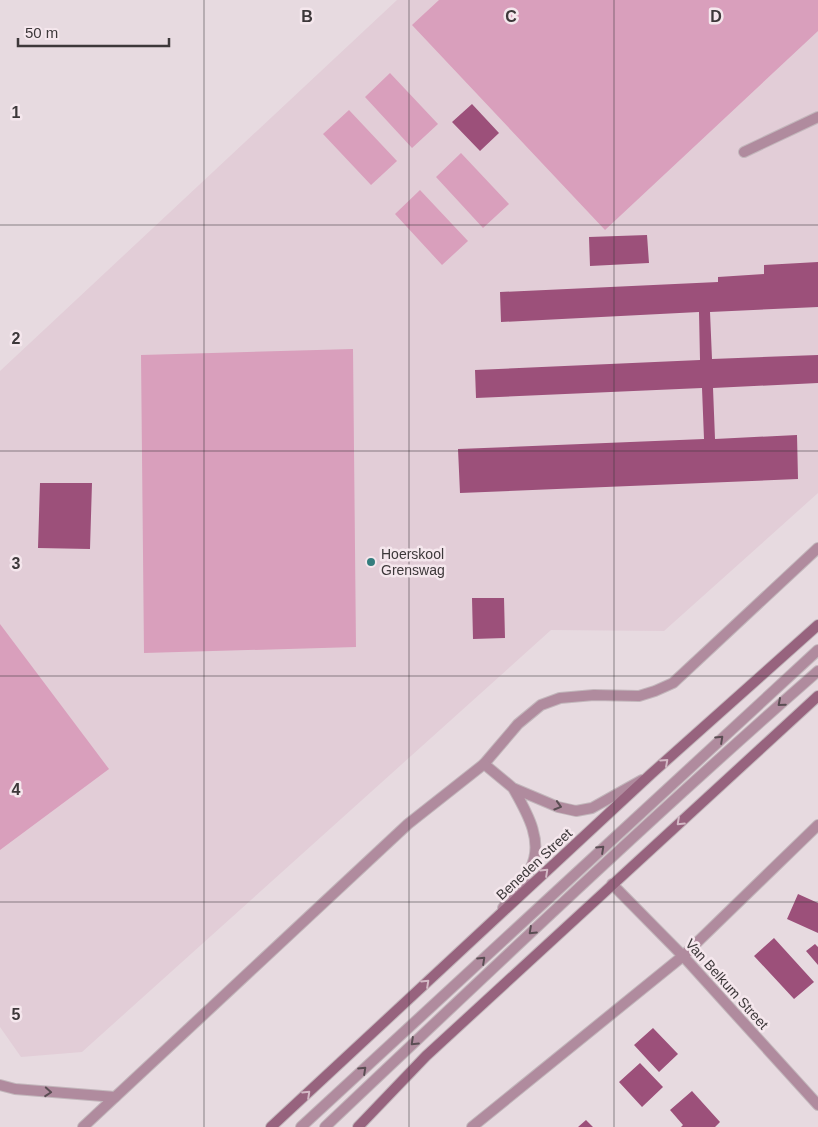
<svg xmlns="http://www.w3.org/2000/svg" width="818" height="1127" font-family="Helvetica,sans-serif">
<rect width="100%" height="100%" fill="#e7dae0"/>
<path fill="#e2cdd7" d="M 397,0 L 818,0 L 818,493 L 664,631 L 551,630 L 82,1052 L 21,1057 L 0,1027 L 0,371 Z"/>
<path fill="#d99fbc" d="M 439,0 L 818,0 L 818,31 L 605,230 L 412,25 Z
M 390,73 L 438,124 L 412,148 L 365,97 Z
M 349,110 L 397,161 L 371,185 L 323,134 Z
M 461,153 L 509,204 L 483,228 L 436,177 Z
M 420,190 L 468,241 L 442,265 L 395,214 Z
M 353,349 L 356,647 L 144,653 L 141,355 Z
M 0,624 L 109,769 L 0,850 Z"/>
<path fill="#9c507a" d="M 472,104 L 499,133 L 480,151 L 452,122 Z
M 647,235 L 649,263 L 590,266 L 589,237 Z
M 818,262 L 818,307 L 710,312 L 712,359 L 818,355 L 818,383 L 713,388 L 715,439 L 797,435 L 798,479 L 460,493 L 458,449 L 704,439 L 702,388 L 476,398 L 475,370 L 700,360 L 699,312 L 501,322 L 500,292 L 718,282 L 718,277 L 764,274 L 764,265 Z
M 40,483 L 92,483 L 90,549 L 38,548 Z
M 472,598 L 504,598 L 505,638 L 473,639 Z
M 798,894 L 818,903 L 818,933 L 787,919 Z
M 774,938 L 814,982 L 794,999 L 754,956 Z
M 815,944 L 818,947 L 818,965 L 806,951 Z
M 653,1028 L 678,1054 L 659,1072 L 634,1045 Z
M 640,1063 L 663,1087 L 642,1107 L 619,1082 Z
M 692,1091 L 720,1122 L 715,1127 L 681,1127 L 683,1125 L 670,1110 Z
M 586,1120 L 593,1127 L 578,1127 Z"/>
<g fill="none" stroke-linecap="round" stroke-linejoin="round">
<defs>
<path id="service" d="M 744,152 L 818,117
M 484,764 L 518,724 L 541,705 L 560,698 L 594,695 L 639,696 L 655,691 L 673,683 L 818,548
M 301,1127 L 818,650
M 325,1127 C 488,973 650,818 818,671"/>
<path id="minor" d="M 612,884 L 683,956 L 818,1105
M 503,908 C 512,895 523,883 530,869 C 545,842 526,811 513,788
M 83,1127 L 408,824 L 484,764 L 513,788 L 558,807 L 576,811 L 592,808 L 642,780
M 472,1127 L 683,956 L 818,825"/>
<path id="tertiary" d="M 0,1085 L 15,1089 L 115,1097"/>
<path id="secondary" d="M 271,1127 L 651,774 L 818,625
M 358,1127 L 426,1056 L 818,696"/>
</defs>
<use href="#service" stroke="#c2b6bb" stroke-width="12"/>
<use href="#minor" stroke="#c2b6bb" stroke-width="12"/>
<use href="#tertiary" stroke="#c2b6bb" stroke-width="12"/>
<use href="#secondary" stroke="#c2b6bb" stroke-width="12"/>
<use href="#service" stroke="#b08b9e" stroke-width="10"/>
<use href="#minor" stroke="#b08b9e" stroke-width="10"/>
<use href="#tertiary" stroke="#b08b9e" stroke-width="10"/>
<use href="#secondary" stroke="#97637e" stroke-width="10"/>
</g>
<defs><path id="oneway-chevron" d="M-2-3.5L2.5 0L-2 3.5" fill="none" stroke-width="1.6" stroke-linecap="round" stroke-linejoin="round" transform="scale(1.25)"/></defs>
<g stroke="#5a4d53">
<use href="#oneway-chevron" transform="translate(781 703) rotate(139)"/>
<use href="#oneway-chevron" transform="translate(720 739) rotate(-43)"/>
<use href="#oneway-chevron" transform="translate(558 806) rotate(17)"/>
<use href="#oneway-chevron" transform="translate(601 849) rotate(-43)"/>
<use href="#oneway-chevron" transform="translate(532 931) rotate(137)"/>
<use href="#oneway-chevron" transform="translate(482 960) rotate(-43)"/>
<use href="#oneway-chevron" transform="translate(414 1042) rotate(137)"/>
<use href="#oneway-chevron" transform="translate(363 1070) rotate(-43)"/>
<use href="#oneway-chevron" transform="translate(48 1092) rotate(4)"/>
</g>
<g stroke="#d4b9c6">
<use href="#oneway-chevron" transform="translate(665 762) rotate(-42)"/>
<use href="#oneway-chevron" transform="translate(680 822) rotate(137)"/>
<use href="#oneway-chevron" transform="translate(545 872) rotate(-43)"/>
<use href="#oneway-chevron" transform="translate(426 983) rotate(-43)"/>
<use href="#oneway-chevron" transform="translate(307 1094) rotate(-43)"/>
</g>
<path fill="none" stroke="#3d383a" stroke-width="1" stroke-opacity="0.55" d="M 204,0 L 204,1127M 409,0 L 409,1127M 614,0 L 614,1127M 0,225 L 818,225M 0,451 L 818,451M 0,676 L 818,676M 0,902 L 818,902"/>
<circle fill="#347d7e" stroke="#f5e7ed" stroke-width="2" cx="371" cy="562" r="5"/>
<g text-anchor="middle" stroke-width="5" stroke-linejoin="round" paint-order="stroke">
<g font-size="14" fill="#3d383a" stroke="#f5e7ed" text-anchor="start">
<text x="381" y="559">Hoerskool<tspan x="381" dy="16">Grenswag</tspan></text>
</g>
<g font-size="14" fill="#3d383a" stroke="#f5e7ed">
<text transform="translate(534 864) rotate(-43)" y="5">Beneden Street</text>
<text transform="translate(727 984) rotate(48)" y="5">Van Belkum Street</text>
</g>
</g>
<g font-size="16" text-anchor="middle" font-weight="bold" fill="#3d383a" stroke="#f5e7ed" stroke-width="5" stroke-linejoin="round" paint-order="stroke">
<text x="307" y="22">B</text>
<text x="511" y="22">C</text>
<text x="716" y="22">D</text>
<text x="16" y="118">1</text>
<text x="16" y="344">2</text>
<text x="16" y="569">3</text>
<text x="16" y="795">4</text>
<text x="16" y="1020">5</text>
</g>
<path d="M18 38v8h151v-8" fill="none" stroke="#3d383a" stroke-width="2.5"/>
<text x="25" y="38" font-size="15" fill="#3d383a" stroke="#f5e7ed" stroke-width="4" paint-order="stroke">50 m</text>
</svg>
